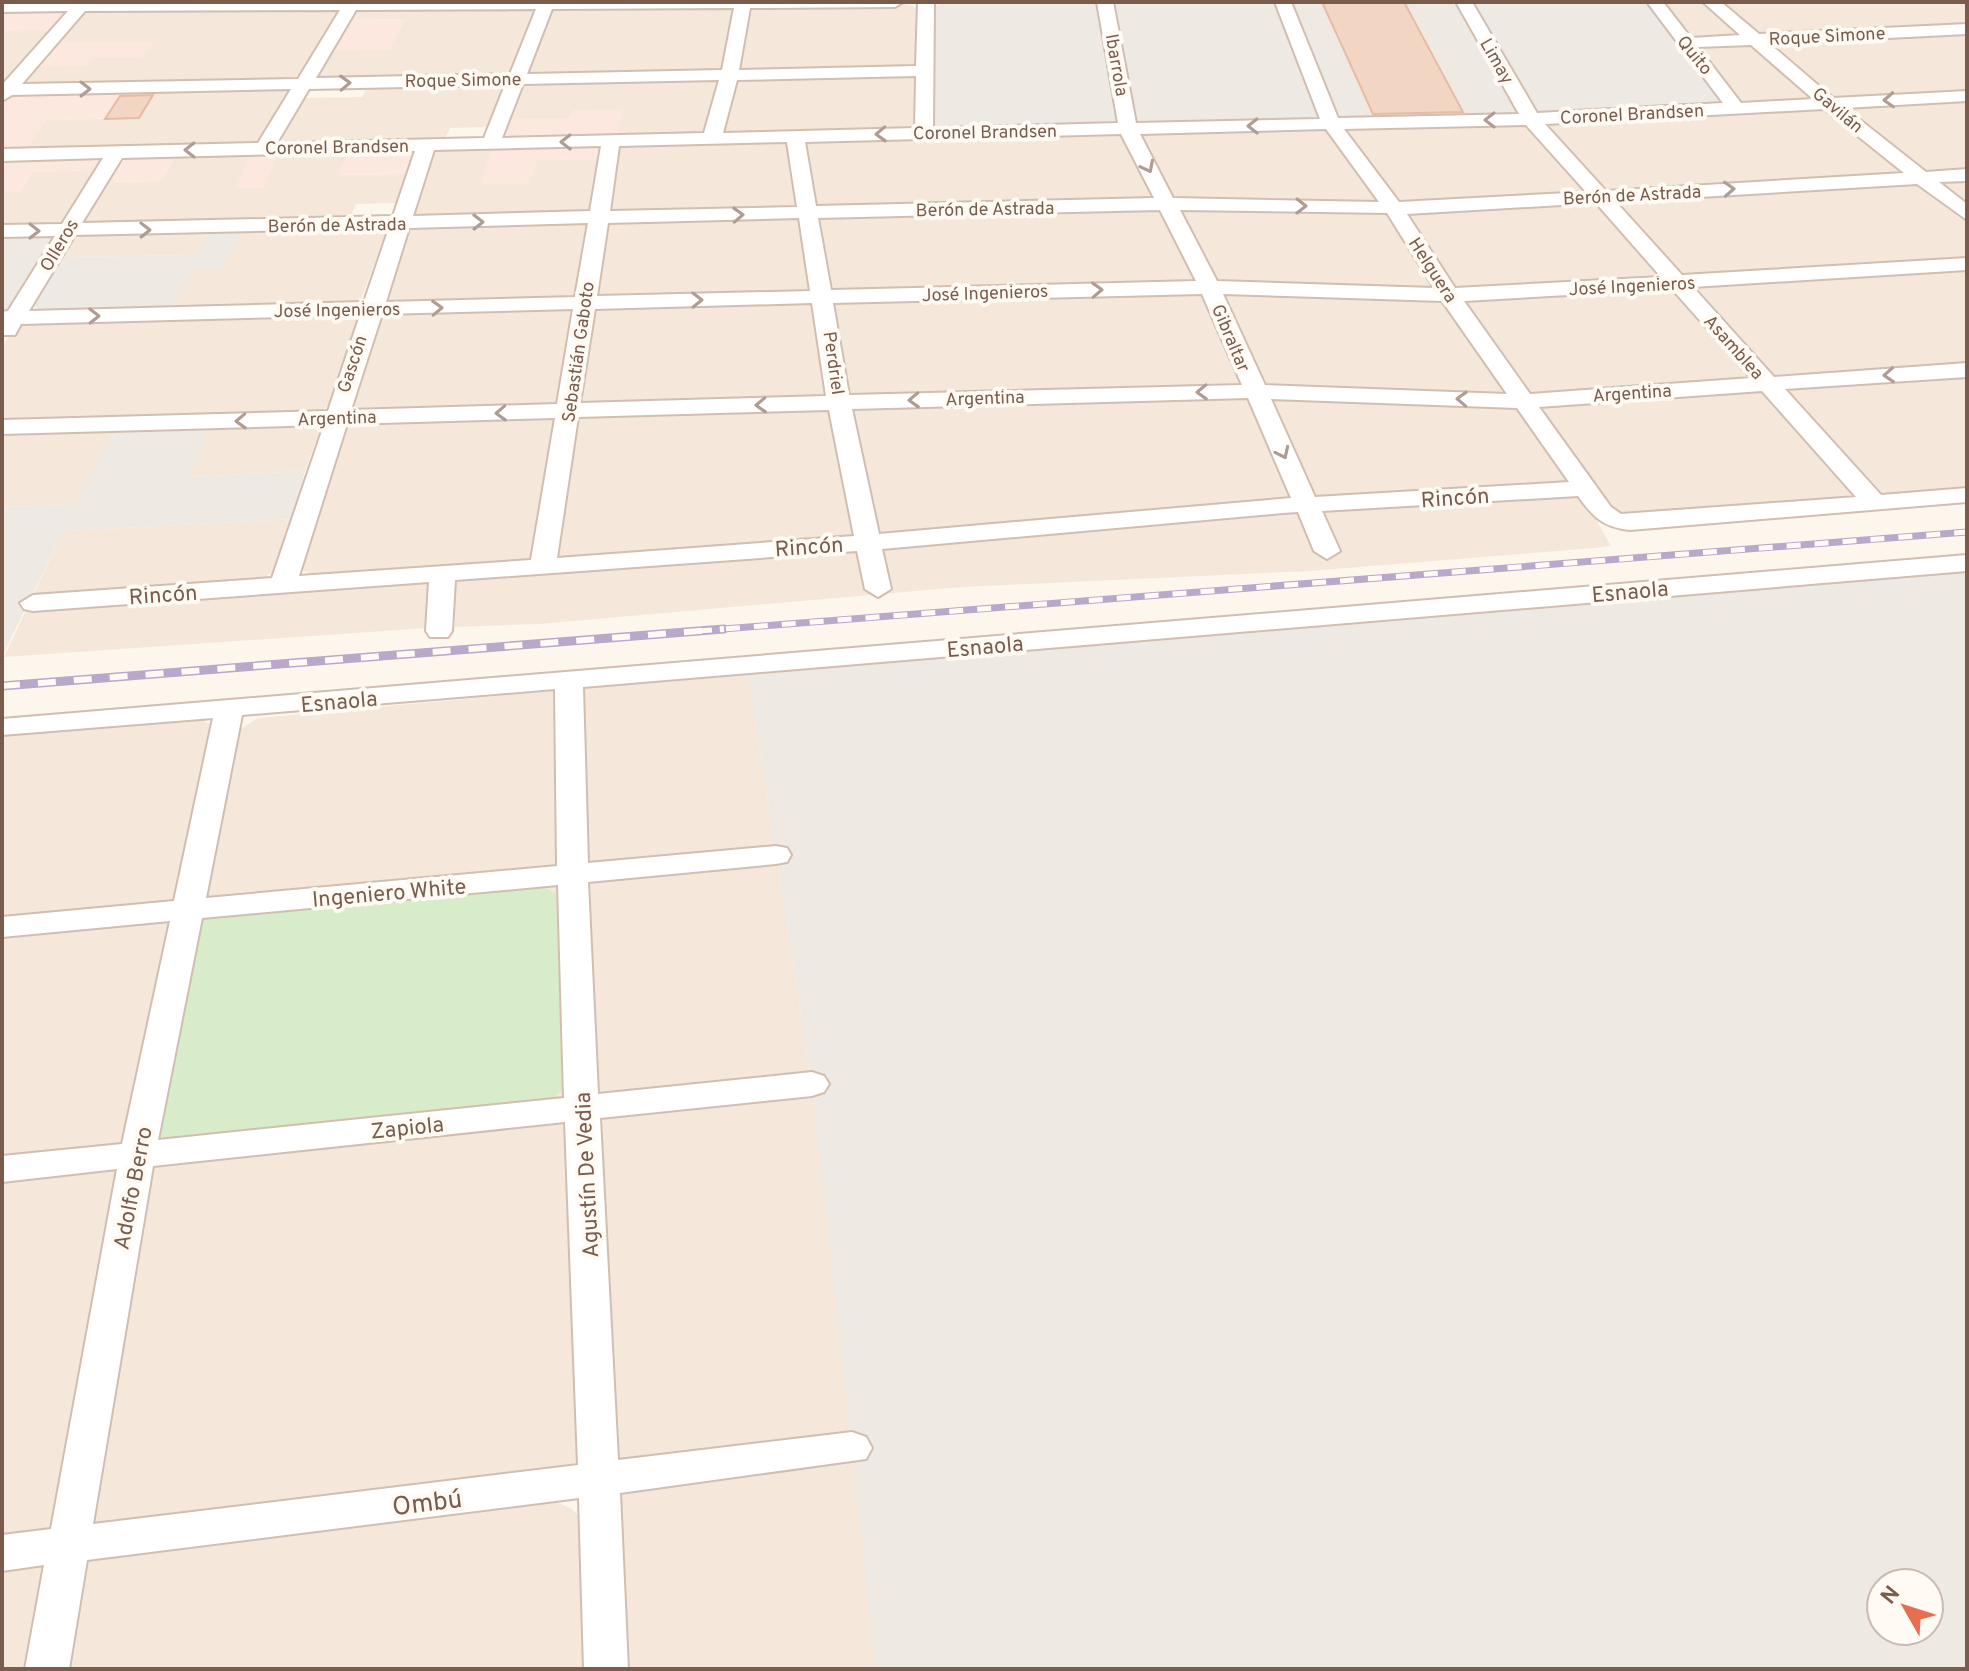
<svg xmlns="http://www.w3.org/2000/svg" width="1969" height="1671" font-family="Overpass,sans-serif">
<rect width="100%" height="100%" fill="#fdf6ec"/>
<path fill="#f5e8da" d="M 1662,2 L 1967,2 L 1967,94 L 1744,104 Z
M 906,4 L 918,8 L 915,126 L 909,130 L 725,136 L 717,132 L 753,8 Z
M 563,8 L 726,8 L 734,10 L 720,70 L 532,75 L 529,73 L 552,12 Z
M 335,9 L 341,13 L 295,79 L 49,88 L 20,83 L 87,11 Z
M 2,10 L 68,12 L 2,86 Z
M 358,10 L 534,9 L 537,10 L 510,75 L 327,81 L 314,78 L 331,51 L 405,19 L 350,20 Z
M 720,81 L 706,132 L 703,134 L 616,138 L 622,109 L 570,119 L 509,119 L 522,86 L 530,83 Z
M 491,83 L 506,87 L 488,127 L 450,128 L 444,141 L 302,146 L 279,138 L 300,98 L 362,97 L 368,85 Z
M 291,89 L 257,143 L 24,152 L 45,120 L 139,118 L 157,90 Z
M 1967,100 L 1967,490 L 1595,518 L 1611,546 L 1594,548 L 1310,571 L 962,587 L 539,624 L 455,627 L 453,569 L 318,576 L 302,570 L 405,231 L 419,226 L 606,221 L 619,146 Z
M 492,148 L 482,184 L 537,160 L 602,159 L 589,213 L 420,220 L 411,216 L 432,152 Z
M 349,151 L 339,175 L 407,174 L 396,203 L 356,204 L 349,221 L 85,227 L 82,223 L 107,182 L 161,181 L 175,156 L 251,154 L 237,188 L 278,153 Z
M 96,170 L 63,225 L 2,230 L 2,192 L 20,192 L 33,172 Z
M 384,227 L 387,229 L 362,297 L 350,304 L 173,309 L 192,269 L 242,230 Z
M 209,231 L 198,255 L 62,257 L 73,240 L 85,235 Z
M 352,315 L 359,321 L 331,405 L 315,413 L 2,423 L 2,348 L 11,333 L 25,325 Z
M 307,424 L 320,430 L 305,471 L 190,477 L 208,427 Z
M 116,430 L 76,505 L 2,507 L 2,432 Z
M 293,519 L 276,569 L 264,578 L 33,595 L 63,531 Z
M 422,581 L 429,585 L 428,628 L 4,657 L 26,610 Z
M 748,673 L 812,1084 L 879,1669 L 623,1669 L 616,1471 L 93,1528 L 83,1516 L 235,732 L 258,718 Z
M 199,718 L 210,724 L 212,730 L 31,1669 L 2,1669 L 2,735 Z
M 557,1502 L 572,1509 L 581,1519 L 585,1667 L 59,1669 L 82,1562 L 95,1555 Z"/>
<path fill="#fde8e0" d="M 8,10 L 66,11 L 68,12 L 52,30 L 2,31 L 2,16 Z
M 406,19 L 389,50 L 331,51 L 350,20 Z
M 57,42 L 155,42 L 143,57 L 93,57 L 85,66 L 35,67 Z
M 157,90 L 139,118 L 46,120 L 24,152 L 2,152 L 2,103 L 12,94 Z
M 623,109 L 616,138 L 506,140 L 502,136 L 509,119 L 569,119 L 573,110 Z
M 595,146 L 603,149 L 602,159 L 537,160 L 530,183 L 481,184 L 492,148 Z
M 406,150 L 415,153 L 407,174 L 338,175 L 349,151 Z
M 278,153 L 264,188 L 236,188 L 251,154 Z
M 175,156 L 161,181 L 107,182 L 124,160 Z
M 2,158 L 101,158 L 102,160 L 96,170 L 33,172 L 20,192 L 2,192 Z"/>
<path fill="#efe9e4" fill-rule="evenodd" d="M 998,2 L 1650,2 L 1725,103 L 1544,116 L 935,128 L 931,125 L 930,8 L 944,3 Z
M 242,230 L 222,269 L 192,270 L 173,309 L 48,312 L 34,307 L 62,257 L 197,255 L 209,231 Z
M 40,236 L 51,238 L 53,242 L 19,305 L 2,313 L 2,237 Z
M 208,427 L 191,477 L 305,471 L 293,519 L 63,531 L 2,657 L 2,507 L 75,505 L 116,430 Z
M 1967,572 L 1967,1669 L 876,1669 L 812,1084 L 748,673 ZM 1881,1583 L 1929,1583 L 1929,1631 L 1881,1631 Z"/>
<path fill="#d8ecc9" d="M 536,884 L 556,893 L 563,1089 L 550,1101 L 166,1140 L 155,1130 L 199,915 Z"/>
<path fill="#f3d5c3" stroke="#e6bba3" stroke-width="2" d="M 1322,2 L 1404,2 L 1463,112 L 1373,114 Z
M 153,95 L 139,118 L 105,119 L 120,96 Z"/>
<g fill="none" stroke-linecap="round" stroke-linejoin="round">
<defs>
<path id="minor" d="M 2,2 L 903,2 L 895,7 L 750,8 L 739,70 L 916,66 L 918,2 L 934,2 L 933,128 L 1118,123 L 1097,2 L 1113,2 L 1136,123 L 1320,119 L 1275,2 L 1291,2 L 1338,118 L 1519,114 L 1456,2 L 1472,2 L 1537,113 L 1723,103 L 1647,2 L 1663,2 L 1691,38 L 1740,35 L 1703,2 L 1721,2 L 1759,34 L 1967,24 L 1967,34 L 1770,44 L 1833,98 L 1967,91 L 1967,101 L 1845,108 L 1926,172 L 1967,169 L 1967,181 L 1939,182 L 1967,204 L 1967,220 L 1917,184 L 1616,202 L 1682,275 L 1967,258 L 1967,270 L 1693,287 L 1774,377 L 1967,363 L 1967,377 L 1785,389 L 1881,495 L 1967,488 L 1967,502 L 1630,530 C 1603,527 1594,518 1578,496 L 1322,511 L 1340,551 L 1327,559 L 1314,551 L 1298,512 L 1283,513 L 882,549 L 891,589 L 878,597 L 865,589 L 857,551 L 455,580 L 452,631 L 448,637 L 430,637 L 426,631 L 429,582 L 33,611 L 24,609 L 20,603 L 33,595 L 272,578 L 324,425 L 2,434 L 2,420 L 328,411 L 360,315 L 21,324 L 15,335 L 2,335 L 2,312 L 8,311 L 55,236 L 2,237 L 2,225 L 62,224 L 103,158 L 2,161 L 2,149 L 258,143 L 291,89 L 12,95 L 2,101 L 2,85 L 68,11 L 2,12 ZM 734,8 L 722,70 L 527,74 L 552,9 ZM 536,9 L 510,74 L 316,78 L 356,10 ZM 340,10 L 298,79 L 22,84 L 85,11 ZM 1751,45 L 1813,99 L 1741,103 L 1698,47 ZM 916,76 L 915,128 L 723,133 L 737,80 ZM 719,80 L 704,133 L 502,138 L 523,84 ZM 505,85 L 484,138 L 277,143 L 309,89 ZM 1824,109 L 1904,173 L 1606,191 L 1545,124 ZM 1526,125 L 1586,192 L 1399,202 L 1344,129 ZM 1326,129 L 1379,202 L 1173,198 L 1140,134 ZM 1121,134 L 1154,198 L 816,206 L 805,142 ZM 787,142 L 797,207 L 610,211 L 619,146 ZM 601,146 L 590,211 L 413,216 L 434,150 ZM 415,151 L 393,216 L 82,223 L 122,158 ZM 1596,203 L 1661,277 L 1455,288 L 1407,214 ZM 1160,210 L 1196,281 L 831,290 L 818,218 ZM 1180,210 L 1387,213 L 1434,288 L 1217,281 ZM 799,218 L 810,291 L 597,296 L 608,223 ZM 588,223 L 575,297 L 386,302 L 409,228 ZM 389,228 L 364,302 L 29,311 L 75,235 ZM 1672,289 L 1751,378 L 1530,394 L 1464,301 ZM 1202,294 L 1242,385 L 849,395 L 833,303 ZM 1223,294 L 1442,301 L 1507,394 L 1265,385 ZM 812,303 L 826,396 L 580,403 L 595,309 ZM 573,309 L 557,404 L 351,410 L 382,314 ZM 1762,391 L 1856,497 L 1621,514 L 1611,507 L 1539,407 ZM 1248,398 L 1291,498 L 879,534 L 852,409 ZM 1271,399 L 1517,408 L 1569,482 L 1315,497 ZM 829,410 L 854,536 L 557,558 L 578,417 ZM 555,418 L 531,560 L 299,576 L 347,424 Z
M 1967,555 L 1967,571 L 583,687 L 588,863 L 776,846 L 787,848 L 791,855 L 787,862 L 776,864 L 588,882 L 598,1094 L 812,1072 L 824,1076 L 829,1084 L 824,1092 L 812,1096 L 600,1118 L 618,1460 L 852,1432 L 866,1437 L 872,1448 L 866,1459 L 620,1493 L 628,1669 L 584,1669 L 579,1498 L 87,1560 L 69,1669 L 25,1669 L 44,1565 L 2,1571 L 2,1535 L 51,1529 L 117,1169 L 2,1182 L 2,1156 L 122,1144 L 170,921 L 2,937 L 2,917 L 174,901 L 213,718 L 2,735 L 2,719 ZM 555,689 L 557,866 L 206,898 L 242,715 ZM 558,885 L 564,1098 L 158,1140 L 202,918 ZM 565,1122 L 578,1465 L 93,1524 L 153,1166 Z"/>
</defs>
<use href="#minor" stroke="#d1beb0" stroke-width="4"/>
<use href="#minor" fill="#fff" fill-rule="evenodd"/>
<defs>
<path id="rail-far1" d="M 698,631 L 1967,532"/>
<path id="rail" d="M 2,686 L 724,629"/>
</defs>
<use href="#rail-far1" stroke="#b9a8c9" stroke-width="7"/>
<use href="#rail" stroke="#b9a8c9" stroke-width="9"/>
<use href="#rail-far1" stroke="#fffaf3" stroke-width="5" stroke-dasharray="14" stroke-linecap="butt"/>
<use href="#rail" stroke="#fffaf3" stroke-width="6" stroke-dasharray="18" stroke-linecap="butt"/>
</g>
<defs><path id="oneway-chevron" d="M-2-3.5L2.5 0L-2 3.5" fill="none" stroke-width="1.6" stroke-linecap="round" stroke-linejoin="round" transform="scale(2)"/></defs>
<g stroke="#af9d94">
<use href="#oneway-chevron" transform="translate(345 83) rotate(-2)"/>
<use href="#oneway-chevron" transform="translate(85 89) rotate(-1)"/>
<use href="#oneway-chevron" transform="translate(1889 100) rotate(177)"/>
<use href="#oneway-chevron" transform="translate(1490 120) rotate(179)"/>
<use href="#oneway-chevron" transform="translate(1253 126) rotate(179)"/>
<use href="#oneway-chevron" transform="translate(881 134) rotate(178)"/>
<use href="#oneway-chevron" transform="translate(566 142) rotate(179)"/>
<use href="#oneway-chevron" transform="translate(190 150) rotate(179)"/>
<use href="#oneway-chevron" transform="translate(1148 167) rotate(63)"/>
<use href="#oneway-chevron" transform="translate(1729 189) rotate(-3)"/>
<use href="#oneway-chevron" transform="translate(1301 206) rotate(1)"/>
<use href="#oneway-chevron" transform="translate(738 215) rotate(-2)"/>
<use href="#oneway-chevron" transform="translate(478 222) rotate(-1)"/>
<use href="#oneway-chevron" transform="translate(145 230) rotate(-1)"/>
<use href="#oneway-chevron" transform="translate(34 231)"/>
<use href="#oneway-chevron" transform="translate(1097 290) rotate(-2)"/>
<use href="#oneway-chevron" transform="translate(697 300) rotate(-1)"/>
<use href="#oneway-chevron" transform="translate(437 308) rotate(-2)"/>
<use href="#oneway-chevron" transform="translate(94 316) rotate(-1)"/>
<use href="#oneway-chevron" transform="translate(1889 375) rotate(176)"/>
<use href="#oneway-chevron" transform="translate(1202 392) rotate(178)"/>
<use href="#oneway-chevron" transform="translate(1462 399) rotate(-178)"/>
<use href="#oneway-chevron" transform="translate(914 400) rotate(178)"/>
<use href="#oneway-chevron" transform="translate(761 405) rotate(178)"/>
<use href="#oneway-chevron" transform="translate(501 413) rotate(178)"/>
<use href="#oneway-chevron" transform="translate(241 421) rotate(178)"/>
<use href="#oneway-chevron" transform="translate(1283 453) rotate(65)"/>
</g>
<g text-anchor="middle" stroke-width="8" stroke-linejoin="round" paint-order="stroke">
<g font-size="18" fill="#7a5c4d" stroke="#fffaf3">
<text transform="translate(1827 36) rotate(-3)" y="6">Roque Simone</text>
<text transform="translate(1695 55) rotate(51)" y="6">Quito</text>
<text transform="translate(1497 61) rotate(60)" y="6">Limay</text>
<text transform="translate(1117 65) rotate(80)" y="6">Ibarrola</text>
<text transform="translate(463 80) rotate(-1)" y="6">Roque Simone</text>
<text transform="translate(1838 110) rotate(40)" y="6">Gavilán</text>
<text transform="translate(1632 114) rotate(-3)" y="6">Coronel Brandsen</text>
<text transform="translate(985 132) rotate(-1)" y="6">Coronel Brandsen</text>
<text transform="translate(337 147) rotate(-1)" y="6">Coronel Brandsen</text>
<text transform="translate(1632 195) rotate(-3)" y="6">Berón de Astrada</text>
<text transform="translate(985 209) rotate(-1)" y="6">Berón de Astrada</text>
<text transform="translate(337 225) rotate(-1)" y="6">Berón de Astrada</text>
<text transform="translate(59 245) rotate(-59)" y="6">Olleros</text>
<text transform="translate(1433 270) rotate(57)" y="6">Helguera</text>
<text transform="translate(1632 286) rotate(-3)" y="6">José Ingenieros</text>
<text transform="translate(985 293) rotate(-2)" y="6">José Ingenieros</text>
<text transform="translate(337 310) rotate(-1)" y="6">José Ingenieros</text>
<text transform="translate(1231 338) rotate(67)" y="6">Gibraltar</text>
<text transform="translate(1734 347) rotate(48)" y="6">Asamblea</text>
<text transform="translate(578 352) rotate(-82)" y="6">Sebastián Gaboto</text>
<text transform="translate(834 363) rotate(82)" y="6">Perdriel</text>
<text transform="translate(352 364) rotate(-72)" y="6">Gascón</text>
<text transform="translate(1632 393) rotate(-4)" y="6">Argentina</text>
<text transform="translate(985 398) rotate(-2)" y="6">Argentina</text>
<text transform="translate(337 418) rotate(-2)" y="6">Argentina</text>
</g>
<g font-size="22" fill="#7a5c4d" stroke="#fffaf3">
<text transform="translate(1455 497) rotate(-4)" y="8">Rincón</text>
<text transform="translate(809 546) rotate(-4)" y="8">Rincón</text>
<text transform="translate(1630 591) rotate(-5)" y="8">Esnaola</text>
<text transform="translate(163 594) rotate(-4)" y="8">Rincón</text>
<text transform="translate(985 646) rotate(-5)" y="8">Esnaola</text>
<text transform="translate(339 701) rotate(-5)" y="8">Esnaola</text>
<text transform="translate(389 892) rotate(-5)" y="8">Ingeniero White</text>
<text transform="translate(407 1127) rotate(-6)" y="8">Zapiola</text>
<text transform="translate(586 1175) rotate(-93)" y="8">Agustín De Vedia</text>
<text transform="translate(132 1188) rotate(-79)" y="8">Adolfo Berro</text>
</g>
<g font-size="26" fill="#7a5c4d" stroke="#fffaf3">
<text transform="translate(427 1502) rotate(-7)" y="9">Ombú</text>
</g>
</g>
<rect width="1969" height="1671" fill="none" stroke="#7a5c4d" stroke-width="8"/>
<g transform="translate(1905 1607) rotate(309)"><circle r="38" fill="#fffaf3" stroke="#cabbb1" stroke-width="2"/>
<path d="M0-6L14 30L0 20L-14 30Z" fill="#e76f51"/>
<text y="-12" font-size="22" font-weight="bold" text-anchor="middle" fill="#7a5c4d">N</text>
</g>
</svg>
